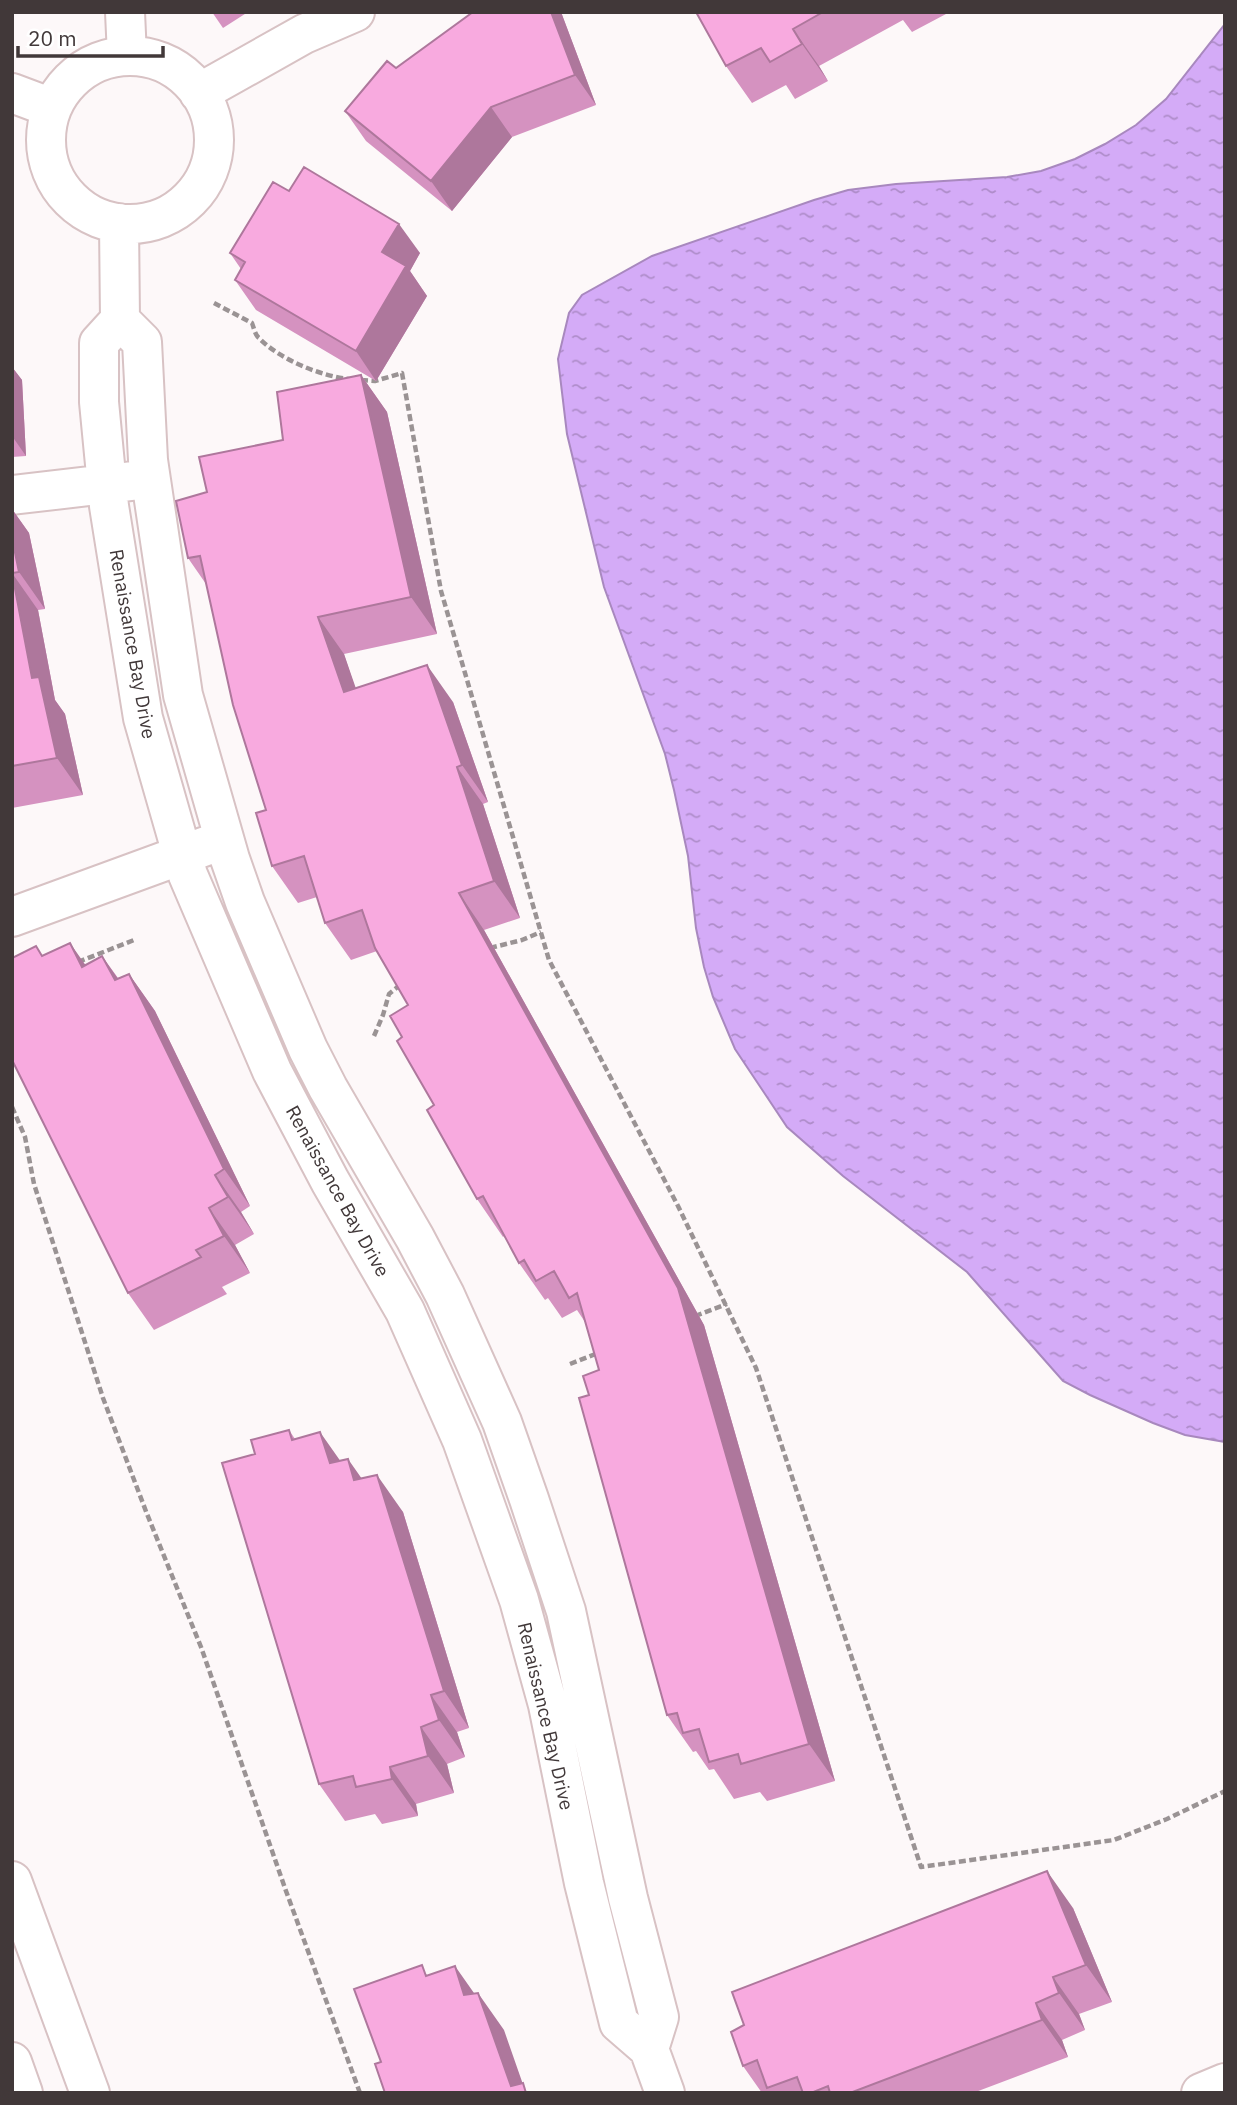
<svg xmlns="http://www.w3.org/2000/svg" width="1237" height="2105" font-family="'IBM Plex Sans',sans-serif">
<defs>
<pattern id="water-ripples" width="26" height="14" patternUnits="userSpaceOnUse" patternTransform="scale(1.75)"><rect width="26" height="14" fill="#d4abf7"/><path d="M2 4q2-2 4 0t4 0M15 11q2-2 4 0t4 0" fill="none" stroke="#ae8cc9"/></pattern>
</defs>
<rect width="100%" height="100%" fill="#fdf8f9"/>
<path fill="url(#water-ripples)" stroke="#a888be" stroke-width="2" d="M 1225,24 L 1225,1442 L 1185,1435 L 1153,1423 L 1090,1395 L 1063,1381 L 967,1272 L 843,1176 L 787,1127 L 735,1049 L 713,997 L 704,967 L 696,928 L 688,856 L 674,790 L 665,754 L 604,587 L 567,434 L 558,359 L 569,313 L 582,295 L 652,256 L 814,200 L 848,190 L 896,184 L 1007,177 L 1041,171 L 1075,159 L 1105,144 L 1136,125 L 1166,99 Z"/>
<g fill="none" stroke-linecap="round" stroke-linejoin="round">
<defs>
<path id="minor" d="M 125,12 L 127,56
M46 140a84 84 0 1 1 168 0a84 84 0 1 1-168 0Z
M 12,93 L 52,108
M 199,93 L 304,34 L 355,12
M 119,223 L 120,320 L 99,343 L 99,402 L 109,506 L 143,718 L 188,875 L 272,1071 L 330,1181 L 405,1311 L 462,1440 L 519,1600 L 548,1705 L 584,1883 L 619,2023 L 649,2049 L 665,2093
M 120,320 L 142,342 L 148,460 L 183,695 L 230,859 L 245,902 L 308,1049 L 328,1088 L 415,1238 L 445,1295 L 502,1422 L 529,1499 L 566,1611 L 628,1898 L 659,2017 L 649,2049
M 12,495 L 132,481
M 12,917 L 206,846
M 1201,2093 L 1225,2083"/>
<path id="major" d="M 12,1881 L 90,2093
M 12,2062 L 23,2093"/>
</defs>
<use href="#minor" stroke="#d8c2c4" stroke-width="42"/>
<use href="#major" stroke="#d8c2c4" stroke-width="42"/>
<path stroke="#9a9394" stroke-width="4.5" stroke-dasharray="7 3.5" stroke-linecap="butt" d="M 214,303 L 252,323 C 254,328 255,335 259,338 C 279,359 320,376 349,379
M 361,380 L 375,381 L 402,373 L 441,591 L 549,960 L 678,1206 L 756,1368 L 921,1867 L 1114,1840 L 1167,1819 L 1225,1791
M 490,948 L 522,940 L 541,932
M 78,962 L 134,940
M 374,1036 L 383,1015 L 389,994 L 400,985
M 12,1107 L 25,1137 L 34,1184 L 103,1398 L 147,1514 L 201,1647 L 286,1891 L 360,2093
M 695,1316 L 727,1304
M 570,1364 L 598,1353"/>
<use href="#minor" stroke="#fff" stroke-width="38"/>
<use href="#major" stroke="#fff" stroke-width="38"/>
</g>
<path fill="#d592c0" d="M 212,12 L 248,12 L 223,28 Z
M 561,12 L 596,105 L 512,137 L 452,211 L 366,141 L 345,111 L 396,68 Z
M 696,12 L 944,12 L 946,14 L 912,32 L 903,20 L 819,66 L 828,81 L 795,99 L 786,85 L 752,103 L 726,66 Z
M 289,191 L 420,253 L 410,271 L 427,296 L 376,381 L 256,310 L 235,280 L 241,269 L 230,253 Z
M 12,367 L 22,380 L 26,456 L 12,457 Z
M 361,375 L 387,412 L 437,634 L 344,654 L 355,688 L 453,702 L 488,802 L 483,804 L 520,918 L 484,930 L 704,1325 L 835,1781 L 767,1801 L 760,1792 L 734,1799 L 714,1769 L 709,1770 L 696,1751 L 693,1752 L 667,1715 L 589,1395 L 599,1370 L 585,1322 L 577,1310 L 562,1318 L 548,1298 L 545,1300 L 519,1263 L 504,1236 L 503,1237 L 477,1199 L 402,1037 L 408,1005 L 377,951 L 351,960 L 325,923 L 317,897 L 298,903 L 272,866 L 266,810 L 206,584 L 188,558 L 207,492 L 283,440 Z
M 12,509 L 29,533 L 45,609 L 38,610 L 55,700 L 65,714 L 83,795 L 12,808 Z
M 43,955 L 85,965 L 102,956 L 118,978 L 129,974 L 155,1011 L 250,1206 L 241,1212 L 254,1234 L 235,1245 L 250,1273 L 222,1287 L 227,1294 L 154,1330 L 128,1293 Z
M 289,1430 L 295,1439 L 340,1461 L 403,1512 L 469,1728 L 457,1732 L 465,1757 L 447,1764 L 454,1793 L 416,1804 L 418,1816 L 382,1824 L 375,1814 L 345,1821 L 319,1784 L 255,1454 Z
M 1073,1908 L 1112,2002 L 1079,2014 L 1085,2030 L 1062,2040 L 1068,2057 L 973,2093 L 762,2093 L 743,2066 Z"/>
<path fill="#ae779c" d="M 551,12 L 561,12 L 596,105 L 575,75 Z
M 793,29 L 819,66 L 828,81 L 802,44 Z
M 491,107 L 512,137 L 452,211 L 431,181 Z
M 399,224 L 420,253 L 410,271 L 427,296 L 376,381 L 356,351 L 382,252 Z
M 12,367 L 22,380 L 26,456 L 12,436 Z
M 361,375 L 387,412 L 437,634 L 411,597 Z
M 12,509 L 29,533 L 45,609 L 19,572 L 12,538 Z
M 12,573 L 38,610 L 55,700 L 65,714 L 83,795 L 57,758 L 32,678 Z
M 318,617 L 344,654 L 370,729 L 344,692 Z
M 427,665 L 453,702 L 488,802 L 462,765 Z
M 457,767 L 483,804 L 520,918 L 494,881 Z
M 459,893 L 484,930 L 704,1325 L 835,1781 L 809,1744 Z
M 70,943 L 96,980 L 82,967 Z
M 102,956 L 128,993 L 115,980 Z
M 129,974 L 155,1011 L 250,1206 L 224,1169 Z
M 215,1175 L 241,1212 L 254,1234 L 228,1197 Z
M 209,1208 L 235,1245 L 250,1273 L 224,1236 Z
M 320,1432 L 346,1469 L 330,1463 Z
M 348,1459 L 374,1496 L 354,1480 Z
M 377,1475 L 403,1512 L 469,1728 L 444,1691 Z
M 431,1695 L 457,1732 L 465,1757 L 439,1720 Z
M 421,1727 L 447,1764 L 454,1793 L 428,1756 Z
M 390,1767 L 416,1804 L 418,1816 L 392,1779 Z
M 1047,1871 L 1073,1908 L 1112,2002 L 1086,1965 Z
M 455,1966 L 481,2003 L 464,1995 Z
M 1053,1977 L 1079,2014 L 1085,2030 L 1059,1993 Z
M 478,1993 L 504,2030 L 526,2093 L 511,2086 Z
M 1036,2003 L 1062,2040 L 1068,2057 L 1042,2020 Z"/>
<path fill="#f8aadf" stroke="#ae779c" stroke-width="2" d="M 473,12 L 551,12 L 575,75 L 491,107 L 431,181 L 345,111 L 387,61 L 396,68 Z
M 696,12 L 823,12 L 793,29 L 802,44 L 770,62 L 761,48 L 726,66 Z
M 304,167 L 399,224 L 382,252 L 406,266 L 356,351 L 235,280 L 245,262 L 230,253 L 273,182 L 289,191 Z
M 361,375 L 411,597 L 318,617 L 344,692 L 427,665 L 462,765 L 457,767 L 494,881 L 459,893 L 678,1288 L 809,1744 L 741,1764 L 738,1754 L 709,1762 L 699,1729 L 683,1733 L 677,1713 L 667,1715 L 579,1398 L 589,1395 L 583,1376 L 599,1370 L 577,1293 L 569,1298 L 554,1271 L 536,1281 L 524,1260 L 519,1263 L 483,1196 L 477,1199 L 427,1110 L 434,1105 L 397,1041 L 402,1037 L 390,1016 L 408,1005 L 375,948 L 362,910 L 325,923 L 304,856 L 272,866 L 256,813 L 266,810 L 233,705 L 200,556 L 188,558 L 176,501 L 207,492 L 199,457 L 283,440 L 277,392 Z
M 12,538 L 19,572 L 12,573 L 32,678 L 39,677 L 57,758 L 12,766 Z
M 70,943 L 82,967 L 102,956 L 115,980 L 129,974 L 224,1169 L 215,1175 L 228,1197 L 209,1208 L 224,1236 L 196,1250 L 201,1257 L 128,1293 L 12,1060 L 12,958 L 36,946 L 42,956 Z
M 289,1430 L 292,1440 L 320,1432 L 330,1463 L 348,1459 L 354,1480 L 377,1475 L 444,1691 L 431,1695 L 439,1720 L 421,1727 L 428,1756 L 390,1767 L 392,1779 L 356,1787 L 353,1776 L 319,1784 L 222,1463 L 255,1454 L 251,1440 Z
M 1047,1871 L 1086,1965 L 1053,1977 L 1059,1993 L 1036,2003 L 1042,2020 L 850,2093 L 830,2093 L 828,2086 L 811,2093 L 803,2093 L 797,2077 L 767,2088 L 757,2060 L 743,2066 L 731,2032 L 744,2025 L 732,1992 Z
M 422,1965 L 426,1976 L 455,1966 L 464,1995 L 478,1993 L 511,2086 L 523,2083 L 526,2093 L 385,2093 L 375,2064 L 381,2062 L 354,1989 Z"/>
<g text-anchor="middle" stroke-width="5" stroke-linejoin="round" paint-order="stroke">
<g font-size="19" fill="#413839" stroke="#fff">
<text transform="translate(133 644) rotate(80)" y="7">Renaissance Bay Drive</text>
<text transform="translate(338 1191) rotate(61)" y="7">Renaissance Bay Drive</text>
<text transform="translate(546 1716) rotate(77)" y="7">Renaissance Bay Drive</text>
</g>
</g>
<rect width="1237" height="2105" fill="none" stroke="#413839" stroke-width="28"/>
<path d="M18 46v10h145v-10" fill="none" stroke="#413839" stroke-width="3.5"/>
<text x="28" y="46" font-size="21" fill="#413839" stroke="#ffffff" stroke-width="5" paint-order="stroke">20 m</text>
</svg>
